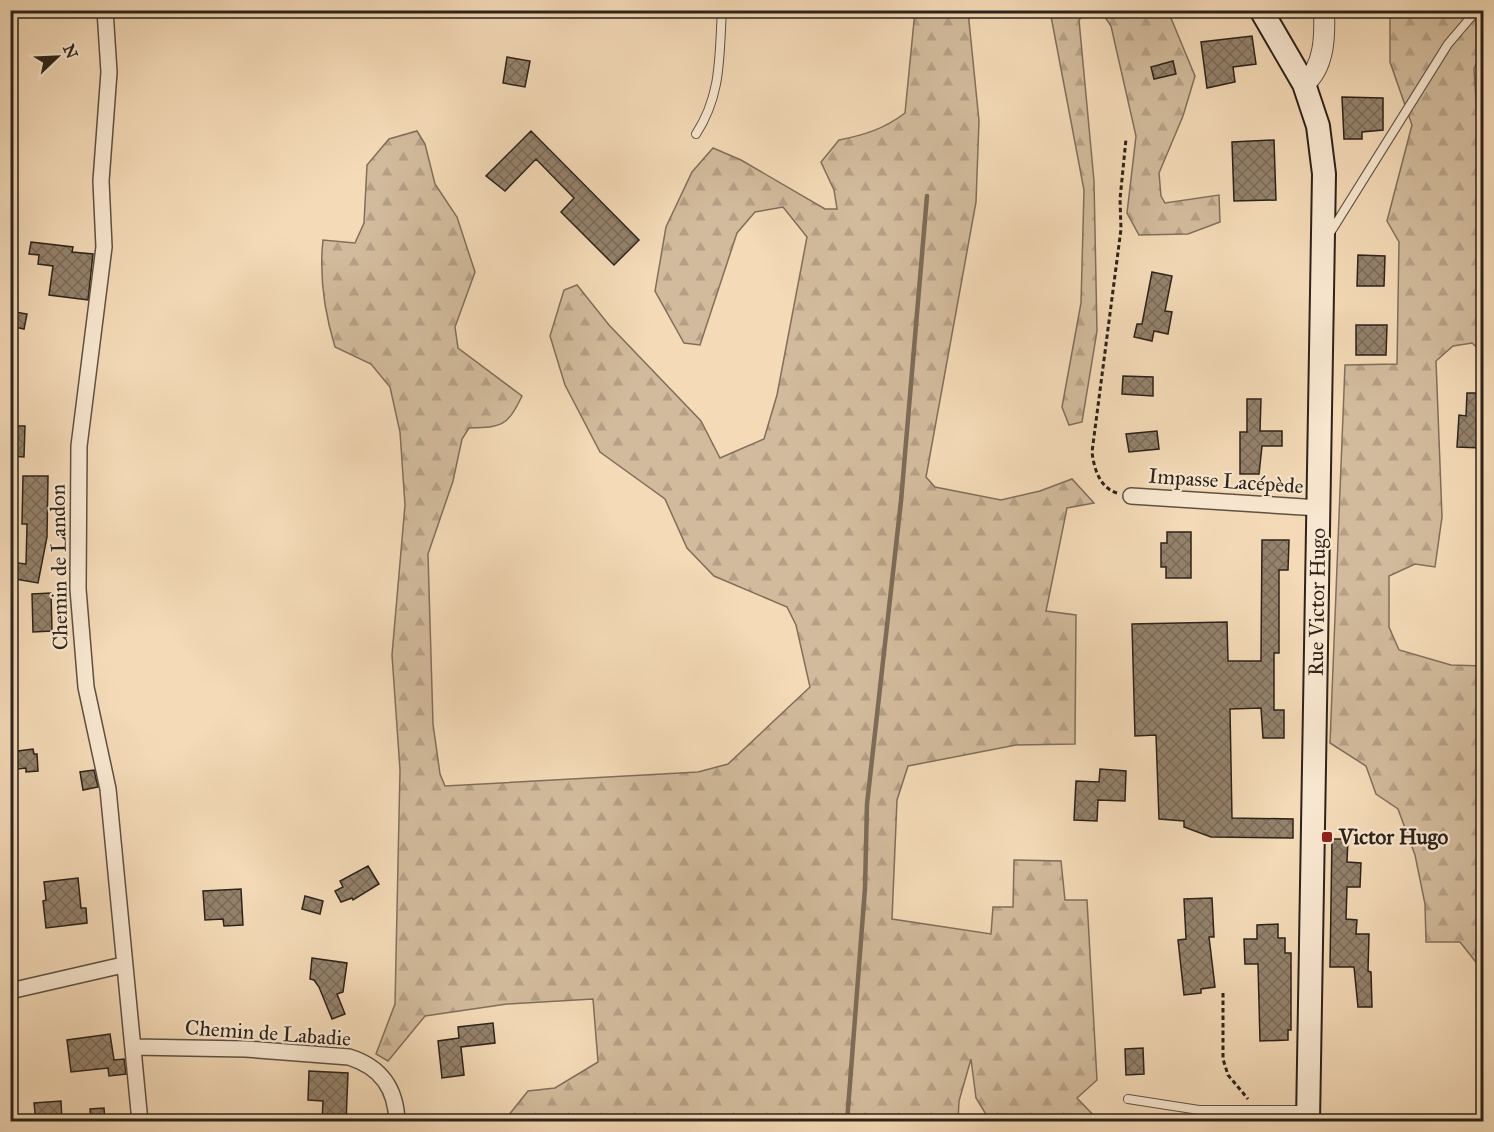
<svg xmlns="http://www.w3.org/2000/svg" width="1494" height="1132" font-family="'IM FELL Great Primer',serif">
<defs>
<pattern id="forest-firs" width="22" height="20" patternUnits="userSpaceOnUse" patternTransform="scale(1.5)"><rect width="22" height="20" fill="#d2bb9c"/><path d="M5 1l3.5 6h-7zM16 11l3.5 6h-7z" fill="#b5a086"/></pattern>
<pattern id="building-cross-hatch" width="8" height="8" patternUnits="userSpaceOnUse" patternTransform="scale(1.5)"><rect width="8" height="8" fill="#94826c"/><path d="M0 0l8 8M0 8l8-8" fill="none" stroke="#796a58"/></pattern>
</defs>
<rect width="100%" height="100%" fill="#f4dab7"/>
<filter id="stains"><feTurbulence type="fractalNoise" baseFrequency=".00333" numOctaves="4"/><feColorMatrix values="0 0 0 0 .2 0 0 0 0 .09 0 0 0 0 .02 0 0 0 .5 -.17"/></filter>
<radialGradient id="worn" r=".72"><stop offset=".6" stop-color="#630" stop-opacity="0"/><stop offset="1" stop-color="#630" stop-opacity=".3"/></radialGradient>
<path fill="url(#forest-firs)" stroke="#806f5b" stroke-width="1.5" d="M 915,11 L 968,11 L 979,121 L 976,202 L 926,477 L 935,487 L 1001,500 L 1040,491 L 1072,479 L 1094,503 L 1067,508 L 1046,611 L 1076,615 L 1075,744 L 1016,745 L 908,766 L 897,800 L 892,919 L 991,934 L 993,907 L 1013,907 L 1014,860 L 1061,861 L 1065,900 L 1087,900 L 1097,1080 L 1077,1098 L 1099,1121 L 990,1121 L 976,1098 L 971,1059 L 959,1101 L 958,1121 L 504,1121 L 528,1091 L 555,1088 L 598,1062 L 593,999 L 507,1004 L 425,1016 L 388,1061 L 376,1054 L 395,1004 L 400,770 L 392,655 L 405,505 L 400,432 L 390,387 L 371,364 L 335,347 C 324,311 319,277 323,240 L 355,243 L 364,223 L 367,165 L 389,139 L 417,131 L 425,144 L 435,184 L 457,217 L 475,272 L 455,327 L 458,348 L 522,396 C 507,427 502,427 469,428 L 462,439 L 453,481 L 428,554 L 433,724 L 440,774 L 445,786 L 698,772 L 728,764 L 810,687 L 796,625 L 787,607 L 714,576 L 687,548 L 665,499 L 600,452 L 565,385 L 550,336 L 564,290 L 577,285 L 609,325 L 701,421 L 720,458 L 764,439 L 777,395 L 807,237 L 783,207 L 755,212 L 737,233 L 700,345 L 684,343 L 655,291 L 666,227 L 692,172 L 713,148 L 741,160 L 825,209 L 837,209 L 834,190 L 821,162 L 839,140 C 864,135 884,129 905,113 Z
M 1050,11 L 1088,11 L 1079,20 L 1094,181 L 1097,331 L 1082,422 L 1069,425 L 1062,407 L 1081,303 L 1084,190 Z
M 1101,11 L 1168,11 L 1195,76 L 1183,116 L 1159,173 L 1161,196 L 1165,203 L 1219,195 L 1220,222 L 1188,234 L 1139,235 L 1127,213 L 1136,136 L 1111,26 Z
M 1390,11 L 1483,11 L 1483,46 L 1474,69 L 1480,158 L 1484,169 L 1483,353 L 1472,343 L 1453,346 L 1436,361 L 1442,517 L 1435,567 L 1415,564 L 1389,576 L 1389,627 L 1399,650 L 1451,665 L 1483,666 L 1483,971 L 1460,942 L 1426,942 L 1425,904 L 1415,855 L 1398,809 L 1376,794 L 1366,766 L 1330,743 L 1345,365 L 1397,364 L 1399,242 L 1387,221 L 1412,125 L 1390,62 Z"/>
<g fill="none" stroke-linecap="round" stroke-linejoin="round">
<path stroke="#7c6c58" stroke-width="4.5" d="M 847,1122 L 865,888 L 867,804 L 901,501 L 927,196"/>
</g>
<path fill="url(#building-cross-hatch)" stroke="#2d231a" stroke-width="1.5" d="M 1252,36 L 1256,64 L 1233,67 L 1235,82 L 1207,88 L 1201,42 Z
M 507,57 L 530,61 L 525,87 L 503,83 Z
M 1173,61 L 1176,74 L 1154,79 L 1151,67 Z
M 1342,97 L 1383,98 L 1383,130 L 1362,132 L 1362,139 L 1344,139 Z
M 531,131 L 639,240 L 614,265 L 561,212 L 574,198 L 536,159 L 505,191 L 486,176 Z
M 1274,140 L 1276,200 L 1234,201 L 1232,142 Z
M 31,242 L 73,247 L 72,252 L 93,254 L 88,300 L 49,295 L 53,266 L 38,264 L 39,255 L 29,254 Z
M 1358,255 L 1385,256 L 1384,286 L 1357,286 Z
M 1152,272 L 1172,276 L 1165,311 L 1172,312 L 1168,334 L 1154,331 L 1152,341 L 1134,337 L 1137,324 L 1142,324 Z
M 10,311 L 27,314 L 24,329 L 10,326 Z
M 1356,325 L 1387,325 L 1386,355 L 1356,355 Z
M 1123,376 L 1153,377 L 1153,396 L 1122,394 Z
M 1467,393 L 1484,393 L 1482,448 L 1457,447 L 1459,415 L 1466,416 Z
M 1247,399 L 1261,399 L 1260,431 L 1282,431 L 1282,446 L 1262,446 L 1259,474 L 1240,474 L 1240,432 L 1247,432 Z
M 10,426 L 25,426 L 24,457 L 10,456 Z
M 1157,431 L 1159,449 L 1129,452 L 1126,434 Z
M 23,476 L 48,476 L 47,537 L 38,583 L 10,578 L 10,562 L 26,564 L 27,524 L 22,524 Z
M 1167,532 L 1191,532 L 1191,578 L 1166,578 L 1166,567 L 1161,567 L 1161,543 L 1167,543 Z
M 1262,540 L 1289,540 L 1288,570 L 1279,570 L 1279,653 L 1274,653 L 1274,710 L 1284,710 L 1284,738 L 1263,738 L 1261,708 L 1230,709 L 1232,818 L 1293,819 L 1293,838 L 1211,837 L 1184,827 L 1184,821 L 1159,819 L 1156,735 L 1135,736 L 1132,624 L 1227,622 L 1228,661 L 1261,661 Z
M 51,593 L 52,631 L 33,632 L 32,594 Z
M 33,749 L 34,754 L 37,754 L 38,771 L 26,772 L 26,768 L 10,770 L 10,752 Z
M 1100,769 L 1126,771 L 1125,801 L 1098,800 L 1097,821 L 1074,820 L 1076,781 L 1099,782 Z
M 94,770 L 98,787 L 83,790 L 80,772 Z
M 1332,839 L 1348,839 L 1347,862 L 1361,863 L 1360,887 L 1347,887 L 1346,919 L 1357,920 L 1356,934 L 1369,934 L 1368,971 L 1371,972 L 1372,1007 L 1358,1007 L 1354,967 L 1330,967 Z
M 368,866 L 379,884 L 353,900 L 352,898 L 341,902 L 335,891 L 343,887 L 340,881 Z
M 78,878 L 81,908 L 86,908 L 87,923 L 46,928 L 43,901 L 46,900 L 44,882 Z
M 241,889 L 243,925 L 224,926 L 223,919 L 205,920 L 203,891 Z
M 305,896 L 323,901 L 320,914 L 302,909 Z
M 1212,898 L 1214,937 L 1209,937 L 1215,987 L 1201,989 L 1201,993 L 1184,995 L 1178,940 L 1186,939 L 1184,899 Z
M 1278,924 L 1278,938 L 1285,938 L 1285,953 L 1291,953 L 1291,1030 L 1288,1030 L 1288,1040 L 1260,1041 L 1258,964 L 1245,964 L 1244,939 L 1257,939 L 1257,925 Z
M 312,958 L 347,963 L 343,992 L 337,994 L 345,1014 L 332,1019 L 319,987 L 314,980 L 310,979 Z
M 493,1023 L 495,1043 L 461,1047 L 464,1075 L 442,1078 L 438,1041 L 459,1038 L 458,1027 Z
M 110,1034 L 114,1060 L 124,1059 L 126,1074 L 109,1076 L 108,1068 L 71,1072 L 67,1040 Z
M 1143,1048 L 1144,1074 L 1126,1075 L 1125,1049 Z
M 309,1071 L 348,1073 L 346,1122 L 322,1122 L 323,1101 L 308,1100 Z
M 61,1101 L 62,1122 L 36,1122 L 34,1103 Z
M 104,1108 L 105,1121 L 91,1121 L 90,1109 Z"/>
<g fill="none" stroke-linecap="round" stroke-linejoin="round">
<defs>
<path id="service" d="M 696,134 C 722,94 719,56 722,10
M 1330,233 L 1448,44 L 1477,10
M 1128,1099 L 1199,1110 L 1306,1110"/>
<path id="minor" d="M 105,10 L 109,72 L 101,181 L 104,247 L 79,446 L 78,589 L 86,687 L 108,789 L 140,1122
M 1131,496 L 1319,508
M 10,991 L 123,965
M 133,1047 L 246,1049 L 349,1057 C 381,1067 396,1088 397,1122"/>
<path id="tertiary" d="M 1304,84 C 1325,67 1325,35 1324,10"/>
<path id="secondary" d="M 1261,10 L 1304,84 L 1318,126 L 1324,174 L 1308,1122"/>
</defs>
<use href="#service" stroke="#5f5141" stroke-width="10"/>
<use href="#minor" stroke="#5f5141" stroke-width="18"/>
<use href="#tertiary" stroke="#5f5141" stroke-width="22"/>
<use href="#secondary" stroke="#2d231a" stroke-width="26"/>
<path stroke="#2d231a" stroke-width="3" stroke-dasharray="4.5 3" stroke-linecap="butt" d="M 1117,493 C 1100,488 1094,469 1092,452 L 1121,229 L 1120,199 L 1126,139
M 1223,993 L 1223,1059 L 1228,1075 L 1248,1099"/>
<use href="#service" stroke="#f8e7d0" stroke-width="8"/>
<use href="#minor" stroke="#f8e7d0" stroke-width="15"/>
<use href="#tertiary" stroke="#f8e7d0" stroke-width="20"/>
<use href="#secondary" stroke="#f8e7d0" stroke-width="22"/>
</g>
<rect fill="#8f2418" stroke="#f8e7d0" stroke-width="2" x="1321" y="831" width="12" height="12" rx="3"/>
<g text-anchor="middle" stroke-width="4.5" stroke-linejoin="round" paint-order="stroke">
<g font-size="21" fill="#2d231a" stroke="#f8e7d0">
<text transform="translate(1226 481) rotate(4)" y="7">Impasse Lacépède</text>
<text transform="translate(59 567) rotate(-91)" y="7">Chemin de Landon</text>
<text transform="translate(1317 602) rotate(-89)" y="7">Rue Victor Hugo</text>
<text transform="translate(268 1033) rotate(4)" y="7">Chemin de Labadie</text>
</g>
<g font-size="21" font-weight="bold" fill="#2d231a" stroke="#f8e7d0" text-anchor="start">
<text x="1339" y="844">Victor Hugo</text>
</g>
</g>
<rect width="1494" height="1132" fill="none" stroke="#f4dab7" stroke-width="36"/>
<rect x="12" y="12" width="1470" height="1108" fill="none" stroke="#2d231a" stroke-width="3"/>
<rect x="18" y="18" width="1458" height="1096" fill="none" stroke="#2d231a" stroke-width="1.5"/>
<g transform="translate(57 57) rotate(67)" stroke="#f8e7d0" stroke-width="4.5" paint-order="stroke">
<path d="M0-4.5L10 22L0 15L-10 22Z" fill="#2d231a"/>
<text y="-9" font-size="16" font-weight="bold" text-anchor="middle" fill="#2d231a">N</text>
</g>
<rect width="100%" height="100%" filter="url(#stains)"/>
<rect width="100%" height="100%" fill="url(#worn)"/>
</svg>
